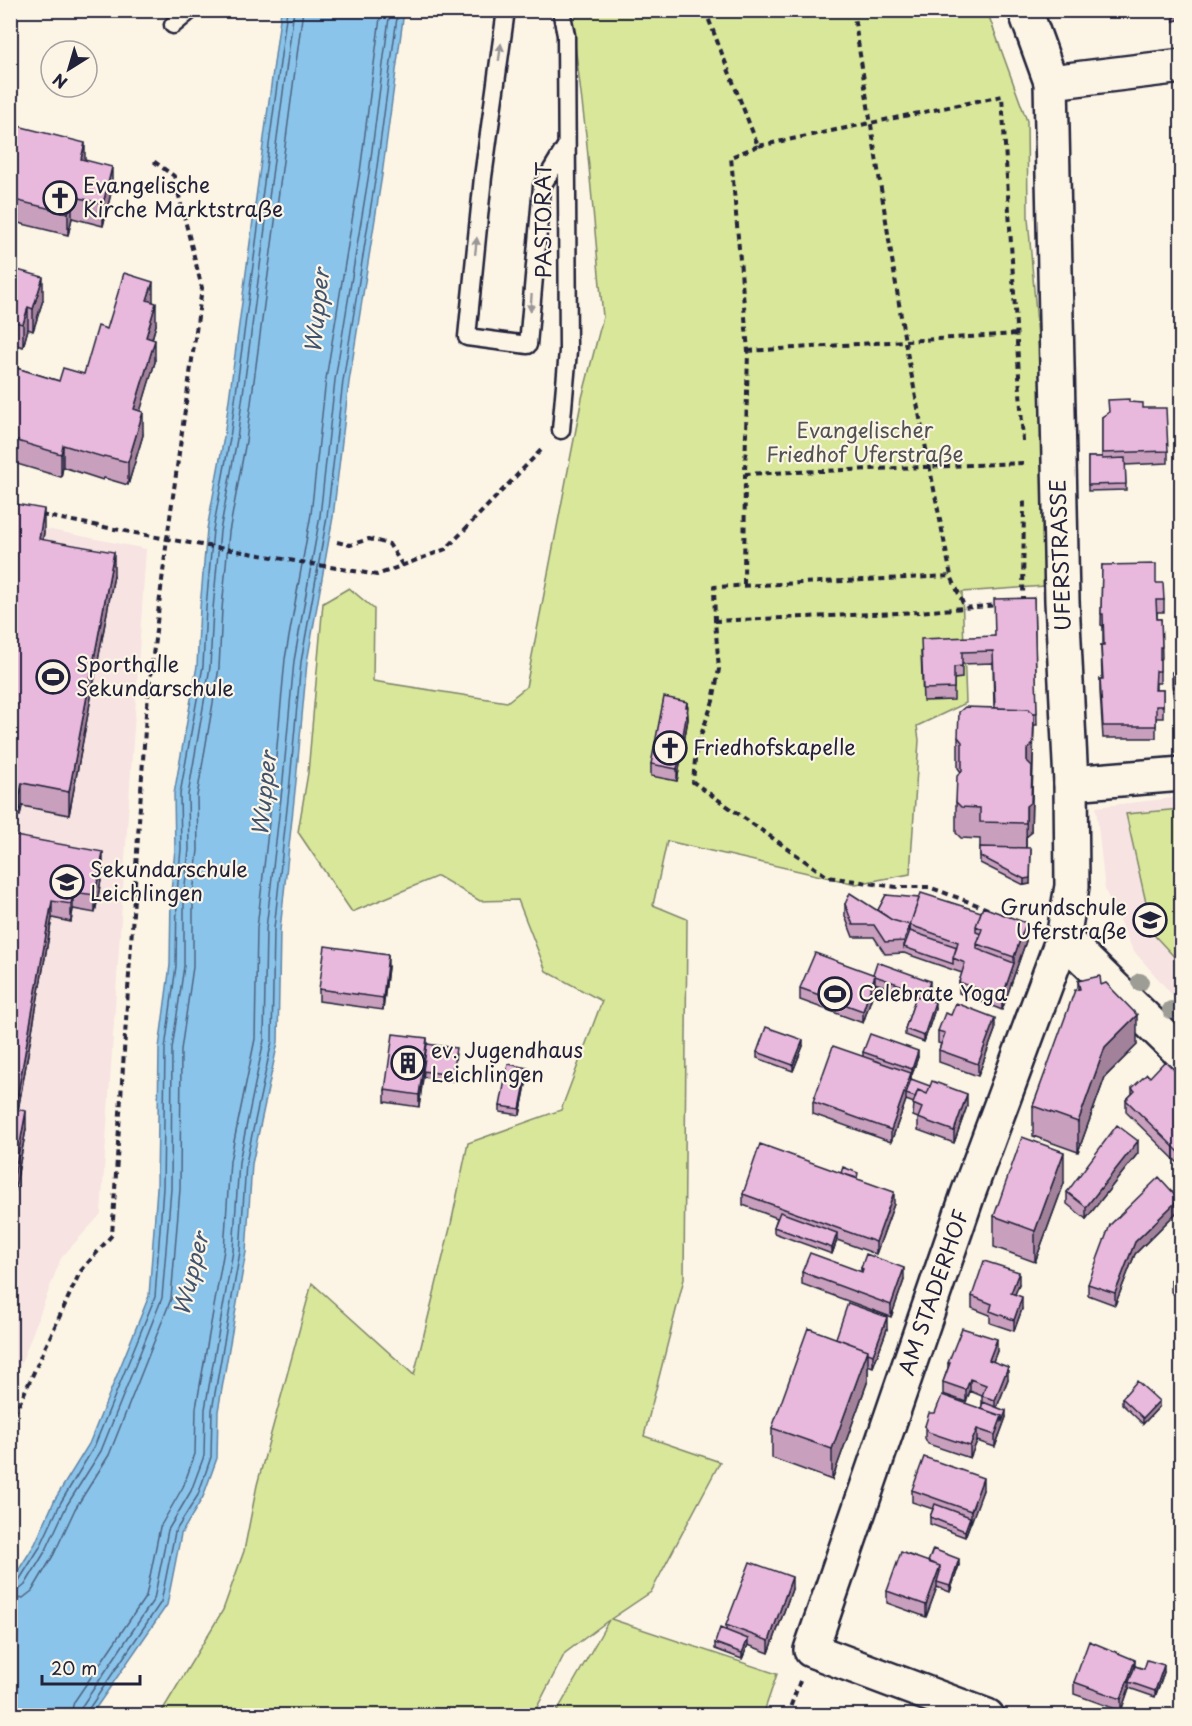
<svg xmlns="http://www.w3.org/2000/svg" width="1192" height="1726" font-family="'Playpen Sans',sans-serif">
<rect width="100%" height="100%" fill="#fcf5e5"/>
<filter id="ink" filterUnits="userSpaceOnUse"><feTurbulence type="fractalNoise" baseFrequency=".0167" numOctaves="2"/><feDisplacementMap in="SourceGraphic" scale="12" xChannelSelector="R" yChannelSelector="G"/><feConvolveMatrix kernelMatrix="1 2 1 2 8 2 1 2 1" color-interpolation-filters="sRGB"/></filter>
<g filter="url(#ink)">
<path fill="#f6e3e2" d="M 11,522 L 146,549 L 101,1214 L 61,1258 L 11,1390 Z
M 1181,797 L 1181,1005 L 1133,950 L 1105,890 L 1096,807 Z"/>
<path fill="#d8e79a" stroke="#7d846a" stroke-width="1.5" d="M 571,11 L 987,11 L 1027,121 L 1028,218 L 1042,384 L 1045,586 L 962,592 L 966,703 L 917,726 L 919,740 L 910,874 L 856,884 L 667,841 L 653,905 L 687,919 L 684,1279 L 644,1436 L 720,1462 L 651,1592 L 611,1619 L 777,1674 L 763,1715 L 555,1715 L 609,1620 L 565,1653 L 533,1715 L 159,1716 L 223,1610 L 244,1551 L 257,1485 L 312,1283 L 414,1375 L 451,1224 L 468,1143 L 561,1110 L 602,1001 L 546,971 L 518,900 L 480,901 L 438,876 L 352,912 L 298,832 L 308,773 L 323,603 L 349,588 L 374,609 L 373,681 L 507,702 L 526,687 L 582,398 L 603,317 L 586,135 Z
M 1181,809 L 1182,809 L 1181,964 L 1153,934 L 1126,814 Z"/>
<path fill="#8bc4ea" stroke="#6183a4" stroke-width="1.5" d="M 281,11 L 404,11 L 382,175 L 349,382 L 333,517 L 307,662 L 296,781 L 280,930 L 278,1042 L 252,1164 L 246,1252 L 218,1411 L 217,1458 L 203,1497 L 181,1534 L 167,1605 L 91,1715 L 11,1715 L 11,1582 L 35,1544 L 55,1499 L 89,1444 L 149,1296 L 157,1188 L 159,1048 L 170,965 L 171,893 L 175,849 L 174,794 L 197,666 L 200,608 L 207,529 L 224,437 Z"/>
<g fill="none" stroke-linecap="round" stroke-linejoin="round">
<path stroke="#4c6381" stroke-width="1.5" d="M 10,1584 L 18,1582 L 40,1547 L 61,1502 L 94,1447 L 155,1297 L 163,1188 L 165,1049 L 176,966 L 177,893 L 181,849 L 180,794 L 203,666 L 206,608 L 213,530 L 230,438 L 287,10
M 10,1592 L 19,1590 L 25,1585 L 46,1550 L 67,1505 L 101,1451 L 162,1298 L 171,1189 L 172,1049 L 184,966 L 184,894 L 189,850 L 188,795 L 210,667 L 213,609 L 220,531 L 237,439 L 294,10
M 10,1601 L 23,1598 L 32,1591 L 54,1554 L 75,1509 L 109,1455 L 171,1299 L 180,1189 L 181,1050 L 193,967 L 193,894 L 198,850 L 197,796 L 219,668 L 222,609 L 229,532 L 246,441 L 303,10
M 70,1716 L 74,1702 L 146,1596 L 160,1527 L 183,1487 L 195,1454 L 196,1408 L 224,1250 L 230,1161 L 255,1039 L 257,928 L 274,779 L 285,659 L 311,514 L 326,379 L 360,172 L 381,10
M 79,1716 L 82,1706 L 154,1599 L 168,1530 L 191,1491 L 204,1456 L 205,1409 L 233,1251 L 239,1162 L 264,1040 L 266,929 L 283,780 L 294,661 L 320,516 L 335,380 L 369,173 L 390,10
M 87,1716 L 88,1710 L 161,1602 L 175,1532 L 198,1495 L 211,1457 L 212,1410 L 240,1252 L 246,1163 L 272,1041 L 274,929 L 290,781 L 301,662 L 327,517 L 343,381 L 376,174 L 398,10"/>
<defs>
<path id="service" d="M 506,10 L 483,177 L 467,337 L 528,345 L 542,186 L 566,146
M 173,25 L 191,10
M 561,430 L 568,351 L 566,35 L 561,10"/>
<g id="minor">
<path d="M 1051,82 L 1182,66"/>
<path d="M 1071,783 L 1182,774"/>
<path d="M 1063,938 L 1182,1054"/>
<path id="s1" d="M 987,1716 L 811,1650 L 968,1194 L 1063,938 L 1072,886 L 1071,783 L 1062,601 L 1051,82 L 1025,10"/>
</g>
</defs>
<use href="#service" stroke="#22223b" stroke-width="21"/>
<use href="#minor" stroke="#22223b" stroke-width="38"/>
<path stroke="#22223b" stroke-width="4" stroke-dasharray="6 4.5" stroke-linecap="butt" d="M 705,10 L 758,146 L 1002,96 L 1023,441
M 853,10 L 905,342 L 951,576 L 965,608
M 758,146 L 731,157 L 748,351 L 745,474 L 1024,463
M 748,351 L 1016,334
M 41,515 L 167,539 L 377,575 L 446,549 L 544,447
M 337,542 L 350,545 L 369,539 L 389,544 L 403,566
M 744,584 L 745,474
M 1023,602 L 1024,497
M 715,621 L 714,587 L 951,576
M 988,909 L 929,887 L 896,887 L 828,877 L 693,782 L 696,749 L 713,701 L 719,669 L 715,621 L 919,612 L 998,605
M 10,1424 L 80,1272 L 112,1235 L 146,714 L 167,539 L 202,288 L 174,176 L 152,160
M 787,1716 L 800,1681"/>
<use href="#service" stroke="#fcf5e5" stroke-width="16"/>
<use href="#minor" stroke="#fcf5e5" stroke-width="33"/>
</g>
<g fill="#9d9c95">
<circle cx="1140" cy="982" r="9"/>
<circle cx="1171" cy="1010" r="9"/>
</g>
<path fill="#c89fbd" stroke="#22223b" stroke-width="1.5" d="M 1172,10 L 1182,10 L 1182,19 L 1174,21 Z
M 10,124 L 85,160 L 112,189 L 103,226 L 72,218 L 68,235 L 10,221 Z
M 10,268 L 43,300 L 33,331 L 28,329 L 23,347 L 10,343 Z
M 153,302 L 156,325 L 152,339 L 155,362 L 140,411 L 143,435 L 128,485 L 104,478 L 103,480 L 63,467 L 61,477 L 17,464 L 17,462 L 10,460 L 10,366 L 59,381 L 84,374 L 107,329 Z
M 1129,402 L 1143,408 L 1168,451 L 1168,463 L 1125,465 L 1126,490 L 1088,491 L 1088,457 L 1102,457 L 1102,417 Z
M 10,503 L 44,532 L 43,540 L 114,575 L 69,815 L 22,806 L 20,816 L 10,815 Z
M 1102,565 L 1156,583 L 1164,600 L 1164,612 L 1157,612 L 1157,619 L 1161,619 L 1162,658 L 1160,659 L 1160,683 L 1156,683 L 1156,690 L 1163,690 L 1163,718 L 1156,718 L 1156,738 L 1103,738 L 1100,691 L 1100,679 L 1102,679 L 1101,645 L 1103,645 L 1103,626 L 1101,625 Z
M 1034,598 L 1037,725 L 1034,725 L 1031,833 L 1026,837 L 1026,848 L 1030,884 L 1024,885 L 980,863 L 980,839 L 961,838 L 956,833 L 956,802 L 961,772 L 958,768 L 958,737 L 994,708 L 993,663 L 962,664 L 962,678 L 954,679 L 954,700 L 923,701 L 921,651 L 995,636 Z
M 1182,671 L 1182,735 L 1178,735 L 1172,684 L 1172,672 Z
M 687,707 L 688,719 L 677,781 L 651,776 L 651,764 Z
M 10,835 L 103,869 L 95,913 L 73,909 L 71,922 L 52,918 L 18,1110 L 26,1129 L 10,1216 Z
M 886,895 L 1026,941 L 1002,1010 L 959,993 L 959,982 L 962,973 L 904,953 L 885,954 L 874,937 L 853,937 L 845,916 L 845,904 L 878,910 Z
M 388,967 L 383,1010 L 319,1001 L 319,989 Z
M 873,974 L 930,987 L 926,999 L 935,1009 L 924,1042 L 905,1035 L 905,1029 L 916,997 L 875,983 L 875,987 L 863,1023 L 800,1000 L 800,988 Z
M 1078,981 L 1101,985 L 1137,1045 L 1105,1077 L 1078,1152 L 1033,1136 L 1033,1106 L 1078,989 Z
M 951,1015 L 995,1030 L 978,1076 L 939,1062 L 939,1050 L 941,1044 L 938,1043 L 938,1031 Z
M 427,1044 L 456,1054 L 452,1081 L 423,1077 L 423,1076 L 419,1107 L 385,1102 L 385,1090 Z
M 803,1046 L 793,1071 L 757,1058 L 757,1052 Z
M 863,1052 L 918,1057 L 911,1075 L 911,1079 L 967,1106 L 954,1143 L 918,1130 L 918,1118 L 913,1116 L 914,1103 L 906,1100 L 891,1142 L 813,1114 L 813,1102 L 863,1056 Z
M 528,1074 L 520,1115 L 500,1112 L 500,1106 Z
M 1150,1077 L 1182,1077 L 1182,1167 L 1126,1112 L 1126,1100 L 1132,1094 L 1132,1088 Z
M 1138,1153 L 1086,1219 L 1067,1204 L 1067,1192 Z
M 858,1179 L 894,1204 L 876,1254 L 837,1240 L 832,1254 L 774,1233 L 774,1227 L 777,1218 L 743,1205 L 743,1194 Z
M 1064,1183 L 1035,1262 L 994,1247 L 994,1216 Z
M 1179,1210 L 1135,1254 L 1115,1305 L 1088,1295 L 1088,1284 Z
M 861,1268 L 904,1280 L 891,1317 L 802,1284 L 802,1272 L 861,1272 Z
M 1182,1269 L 1182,1302 L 1171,1292 L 1171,1280 Z
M 1019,1284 L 1015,1294 L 1022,1309 L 1014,1331 L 990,1323 L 990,1315 L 972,1308 L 972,1296 Z
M 887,1329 L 873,1367 L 868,1365 L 868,1380 L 832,1480 L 772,1458 L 772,1428 L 836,1338 Z
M 997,1351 L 993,1361 L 1008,1379 L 997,1407 L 1006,1417 L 995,1447 L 977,1441 L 970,1458 L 928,1444 L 925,1438 L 925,1426 L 981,1409 L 982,1405 L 982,1396 L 970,1391 L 966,1402 L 943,1394 L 943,1382 L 948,1368 L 948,1363 Z
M 1122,1398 L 1159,1407 L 1143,1424 L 1122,1404 Z
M 1182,1414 L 1182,1437 L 1176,1431 L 1176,1419 Z
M 912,1490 L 983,1490 L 965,1537 L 930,1524 L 930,1517 L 933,1509 L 912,1502 Z
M 1182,1512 L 1182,1523 L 1179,1521 L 1179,1515 Z
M 959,1565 L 950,1592 L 937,1587 L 926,1617 L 887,1603 L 887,1591 Z
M 792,1589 L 769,1653 L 748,1645 L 742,1659 L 715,1649 L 715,1643 L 726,1630 L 726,1625 Z
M 1135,1666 L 1144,1669 L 1164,1672 L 1155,1697 L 1129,1688 L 1121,1711 L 1074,1694 L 1074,1682 Z"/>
<path fill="#a2829a" stroke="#22223b" stroke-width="1.5" d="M 1174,10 L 1182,10 L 1182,19 L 1174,21 Z
M 85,143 L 85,165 L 81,159 Z
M 112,167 L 112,189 L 103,226 L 103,204 Z
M 72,196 L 72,218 L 68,235 L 68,213 Z
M 43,277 L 43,300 L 33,331 L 33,309 Z
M 153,282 L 153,304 L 147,300 Z
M 156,303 L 156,325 L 146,359 L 146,337 Z
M 28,307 L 28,329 L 23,347 L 23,324 Z
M 155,340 L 155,362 L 134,432 L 134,409 Z
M 143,412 L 143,435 L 128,485 L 128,462 Z
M 63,445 L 63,467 L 61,477 L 61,454 Z
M 44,509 L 44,532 L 39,562 L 39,539 Z
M 114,552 L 114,575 L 69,815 L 69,792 Z
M 687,702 L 688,719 L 677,781 L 677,769 Z
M 1034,714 L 1031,833 L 1026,837 L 1026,854 L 1027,750 Z
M 22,783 L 22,806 L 20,816 L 20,794 Z
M 1031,848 L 1030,884 L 1024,885 L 1024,879 Z
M 103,852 L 103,869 L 95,913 L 95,895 Z
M 73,892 L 73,909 L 71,922 L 71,904 Z
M 52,901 L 52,918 L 15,1127 L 15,1109 Z
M 1026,923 L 1026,941 L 1002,1010 L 1002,998 L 1014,963 L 1014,957 Z
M 910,925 L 910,937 L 904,947 L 904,941 Z
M 388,955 L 388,967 L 383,1010 L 383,998 Z
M 875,975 L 875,987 L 863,1023 L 863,1011 Z
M 930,981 L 930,987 L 926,1000 L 926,994 Z
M 935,1002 L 935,1009 L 924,1042 L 924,1036 Z
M 1137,1015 L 1137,1045 L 1105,1077 L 1078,1152 L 1078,1122 L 1105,1047 Z
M 995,1018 L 995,1030 L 978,1076 L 978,1064 Z
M 427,1038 L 427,1050 L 419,1107 L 419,1095 Z
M 803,1040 L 803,1046 L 793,1071 L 793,1065 Z
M 918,1051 L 918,1057 L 912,1075 L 912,1069 Z
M 528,1068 L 528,1074 L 520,1115 L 520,1109 Z
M 911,1073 L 911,1085 L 906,1094 L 906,1100 L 891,1142 L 891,1130 Z
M 967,1094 L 967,1106 L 954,1143 L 954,1131 Z
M 26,1111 L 26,1129 L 10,1216 L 10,1198 Z
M 1138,1141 L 1138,1153 L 1086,1219 L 1086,1207 Z
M 1064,1152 L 1064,1183 L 1035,1262 L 1035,1231 Z
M 894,1192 L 894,1204 L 876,1254 L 876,1242 Z
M 1179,1199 L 1179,1210 L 1135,1254 L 1115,1305 L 1115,1293 L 1135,1242 Z
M 837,1233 L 837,1240 L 832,1254 L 832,1248 Z
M 904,1268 L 904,1280 L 891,1317 L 891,1305 Z
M 1019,1272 L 1019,1284 L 1011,1305 L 1011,1293 Z
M 1022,1297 L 1022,1309 L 1014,1331 L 1014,1320 Z
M 887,1317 L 887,1329 L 873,1367 L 873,1355 Z
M 997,1339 L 997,1351 L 989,1372 L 989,1360 Z
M 868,1350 L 868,1380 L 832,1480 L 832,1449 Z
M 1008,1367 L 1008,1379 L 995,1412 L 995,1400 Z
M 970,1379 L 970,1391 L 966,1402 L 966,1390 Z
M 1159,1401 L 1159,1407 L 1143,1424 L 1143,1418 Z
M 1006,1411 L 1006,1417 L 995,1447 L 995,1435 L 1002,1416 Z
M 977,1429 L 977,1441 L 970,1458 L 970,1446 Z
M 983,1478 L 983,1490 L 971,1523 L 971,1511 Z
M 970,1517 L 970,1523 L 965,1537 L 965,1531 Z
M 959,1559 L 959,1565 L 950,1592 L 950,1586 Z
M 940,1566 L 940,1578 L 937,1582 L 937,1587 L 926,1617 L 926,1605 Z
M 792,1577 L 792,1589 L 769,1653 L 769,1641 Z
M 748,1639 L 748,1645 L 742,1659 L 742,1653 Z
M 1135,1660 L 1135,1672 L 1129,1682 L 1129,1688 L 1121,1711 L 1121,1699 Z
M 1164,1665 L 1164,1672 L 1155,1697 L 1155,1691 Z"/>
<path fill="#e8b9dc" stroke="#22223b" stroke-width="1.5" d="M 10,124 L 85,143 L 81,159 L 112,167 L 103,204 L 72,196 L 68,213 L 10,199 Z
M 10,268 L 43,277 L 33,309 L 28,307 L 23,324 L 10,321 Z
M 124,273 L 153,282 L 147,300 L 156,303 L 146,337 L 155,340 L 134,409 L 143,412 L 128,462 L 104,456 L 103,457 L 63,445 L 61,454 L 17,441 L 18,440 L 10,438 L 10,366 L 59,381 L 63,368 L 84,374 L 98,326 L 107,329 Z
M 1129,399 L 1129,402 L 1143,403 L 1143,408 L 1166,408 L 1168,451 L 1102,453 L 1102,417 L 1109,412 L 1108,400 Z
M 1088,457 L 1102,457 L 1102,459 L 1125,458 L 1126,484 L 1088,485 Z
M 10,503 L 44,509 L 39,539 L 114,552 L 69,792 L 22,783 L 20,794 L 10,792 Z
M 1156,564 L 1156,583 L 1163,583 L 1164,600 L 1156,600 L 1157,619 L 1161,619 L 1162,647 L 1160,647 L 1160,671 L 1156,671 L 1155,690 L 1163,690 L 1163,706 L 1156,706 L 1156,726 L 1103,726 L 1100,679 L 1103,679 L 1101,645 L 1104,645 L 1103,614 L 1101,614 L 1102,565 Z
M 1034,598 L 1037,713 L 1033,713 L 1029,709 L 995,708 L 993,651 L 962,652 L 962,666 L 954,667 L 954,688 L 923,689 L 921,639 L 995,636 L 994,599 Z
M 1182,671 L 1182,723 L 1178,723 L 1172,672 Z
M 664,697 L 687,702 L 686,707 L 688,707 L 677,769 L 651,764 Z
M 965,707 L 1029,709 L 1034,714 L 1033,744 L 1027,750 L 1027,761 L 1032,766 L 1031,802 L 1026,806 L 1026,823 L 980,822 L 980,808 L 961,807 L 956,802 L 957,776 L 962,771 L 962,742 L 958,737 L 959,712 Z
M 10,835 L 103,852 L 95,895 L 73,892 L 71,904 L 52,901 L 15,1109 L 26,1111 L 10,1198 Z
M 980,847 L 1031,848 L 1030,878 L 1024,879 L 980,856 Z
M 850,893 L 892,920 L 910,925 L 904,941 L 885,942 L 874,925 L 853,925 L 845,904 Z
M 921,893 L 981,912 L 976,926 L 976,932 L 981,934 L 977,944 L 977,949 L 1014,963 L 1002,998 L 959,982 L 965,963 L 953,958 L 958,942 L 910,925 Z
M 886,895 L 919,898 L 910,925 L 910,931 L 910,925 L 892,920 L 878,910 Z
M 983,907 L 1026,923 L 1014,957 L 977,944 L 982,929 L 976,926 Z
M 910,931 L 957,947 L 953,958 L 953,964 L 904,947 Z
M 325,946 L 388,955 L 383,998 L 319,989 Z
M 815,953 L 875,975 L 863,1011 L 800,988 Z
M 877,962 L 930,981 L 926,994 L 875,976 L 875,975 L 873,974 Z
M 1100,976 L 1101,985 L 1106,983 L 1137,1015 L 1105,1047 L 1078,1122 L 1033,1106 L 1075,990 L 1080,989 L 1078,981 Z
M 916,996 L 935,1002 L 924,1036 L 905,1029 Z
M 956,1003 L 995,1018 L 978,1064 L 939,1050 L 945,1033 L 938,1031 L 945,1013 L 951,1015 Z
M 766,1027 L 803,1040 L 793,1065 L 757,1052 Z
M 393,1034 L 427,1038 L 419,1095 L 385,1090 Z
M 870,1034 L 918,1051 L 912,1069 L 863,1052 Z
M 427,1044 L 456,1048 L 452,1075 L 423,1071 Z
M 833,1046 L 911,1073 L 891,1130 L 813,1102 Z
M 1165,1061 L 1182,1077 L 1182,1155 L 1126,1100 L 1135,1091 L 1132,1088 L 1147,1074 L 1150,1077 Z
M 508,1064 L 528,1068 L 520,1109 L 500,1106 Z
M 911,1079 L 930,1086 L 927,1094 L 918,1090 L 915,1097 L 906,1094 Z
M 932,1081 L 967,1094 L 954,1131 L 918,1118 L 922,1108 L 913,1104 L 918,1090 L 927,1094 Z
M 1117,1125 L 1138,1141 L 1086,1207 L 1067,1192 Z
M 1022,1137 L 1064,1152 L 1035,1231 L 994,1216 Z
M 760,1144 L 894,1192 L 876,1242 L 743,1194 Z
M 843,1167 L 858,1173 L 857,1178 L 841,1173 Z
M 1159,1177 L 1179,1199 L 1135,1242 L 1115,1293 L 1088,1284 L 1110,1225 Z
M 780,1212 L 837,1233 L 832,1248 L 774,1227 Z
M 810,1253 L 862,1272 L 863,1269 L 861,1268 L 866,1254 L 904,1268 L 891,1305 L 802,1272 Z
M 984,1261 L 1019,1272 L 1011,1293 L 1022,1297 L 1014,1320 L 990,1311 L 992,1304 L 972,1296 Z
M 1182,1269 L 1182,1290 L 1171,1280 Z
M 848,1303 L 887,1317 L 873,1355 L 868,1353 L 868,1350 L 836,1338 Z
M 808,1328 L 868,1350 L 832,1449 L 772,1428 Z
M 962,1328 L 997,1339 L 989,1360 L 1008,1367 L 995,1400 L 982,1396 L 986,1385 L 970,1379 L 966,1390 L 943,1382 L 950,1363 L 948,1363 Z
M 1137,1381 L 1159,1401 L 1143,1418 L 1122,1398 Z
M 942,1395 L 1002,1416 L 995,1435 L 977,1429 L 970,1446 L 928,1432 L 925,1426 L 929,1413 L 935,1413 Z
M 983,1402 L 1006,1411 L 1002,1422 L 1002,1416 L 981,1409 Z
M 1182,1414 L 1182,1425 L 1176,1419 Z
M 924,1457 L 983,1478 L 971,1511 L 912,1490 Z
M 935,1504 L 970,1517 L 965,1531 L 930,1517 Z
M 933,1549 L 959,1559 L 950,1586 L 937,1582 L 940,1572 L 940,1566 L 928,1562 Z
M 901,1552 L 940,1566 L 926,1605 L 887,1591 Z
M 750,1562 L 792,1577 L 769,1641 L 726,1625 Z
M 720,1628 L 748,1639 L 742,1653 L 715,1643 Z
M 1089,1641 L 1135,1660 L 1121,1699 L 1074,1682 Z
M 1147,1660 L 1164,1665 L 1155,1691 L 1129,1682 L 1135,1666 L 1144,1669 Z
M 1182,1706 L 1182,1716 L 1177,1716 Z"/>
<defs><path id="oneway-solid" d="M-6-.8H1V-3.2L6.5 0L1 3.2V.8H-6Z" transform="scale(1.5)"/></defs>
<g fill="#9a9698">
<use href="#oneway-solid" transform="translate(500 52) rotate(-82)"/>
<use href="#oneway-solid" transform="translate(476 246) rotate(-84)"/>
<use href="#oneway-solid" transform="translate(531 303) rotate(94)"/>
</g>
</g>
<defs>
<symbol id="church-ring" viewBox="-11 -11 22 22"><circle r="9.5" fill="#fcf5e5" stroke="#22223b" stroke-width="1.5"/><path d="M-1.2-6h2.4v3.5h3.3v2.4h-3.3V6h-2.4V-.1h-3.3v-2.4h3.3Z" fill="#22223b"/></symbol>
<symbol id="stadium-ring" viewBox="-11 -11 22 22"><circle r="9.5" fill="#fcf5e5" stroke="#22223b" stroke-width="1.5"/><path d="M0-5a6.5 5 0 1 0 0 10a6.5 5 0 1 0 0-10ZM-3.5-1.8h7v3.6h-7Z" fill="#22223b"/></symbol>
<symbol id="school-ring" viewBox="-11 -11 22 22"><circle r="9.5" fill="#fcf5e5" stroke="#22223b" stroke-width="1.5"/><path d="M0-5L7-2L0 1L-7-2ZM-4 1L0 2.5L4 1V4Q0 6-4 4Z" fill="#22223b"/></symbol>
<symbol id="building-ring" viewBox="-11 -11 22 22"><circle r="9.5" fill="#fcf5e5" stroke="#22223b" stroke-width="1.5"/><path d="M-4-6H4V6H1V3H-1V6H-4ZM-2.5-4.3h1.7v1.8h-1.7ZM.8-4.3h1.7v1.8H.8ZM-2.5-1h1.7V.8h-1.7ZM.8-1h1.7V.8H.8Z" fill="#22223b"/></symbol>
</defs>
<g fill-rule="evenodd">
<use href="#church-ring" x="41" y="179" width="38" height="38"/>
<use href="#stadium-ring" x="34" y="658" width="38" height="38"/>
<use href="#church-ring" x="651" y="729" width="38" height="38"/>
<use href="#school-ring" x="48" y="863" width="38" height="38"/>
<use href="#school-ring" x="1131" y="901" width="38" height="38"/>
<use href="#stadium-ring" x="816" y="975" width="38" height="38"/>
<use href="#building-ring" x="389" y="1044" width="38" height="38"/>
</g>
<g text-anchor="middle" stroke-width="4.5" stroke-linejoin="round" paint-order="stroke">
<g font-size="21" fill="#22223b" stroke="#fcf5e5" text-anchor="start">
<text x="83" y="193">Evangelische<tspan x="83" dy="24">Kirche Marktstraße</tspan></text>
<text x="76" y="672">Sporthalle<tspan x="76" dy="24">Sekundarschule</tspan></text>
<text x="693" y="755">Friedhofskapelle</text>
<text x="90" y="877">Sekundarschule<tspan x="90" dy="24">Leichlingen</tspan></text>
<text x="1127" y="915" text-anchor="end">Grundschule<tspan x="1127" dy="24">Uferstraße</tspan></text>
<text x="858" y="1001">Celebrate Yoga</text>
<text x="431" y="1058">ev. Jugendhaus<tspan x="431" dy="24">Leichlingen</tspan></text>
</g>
<g font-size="21" fill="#22223b" stroke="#fcf5e5">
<text transform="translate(544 220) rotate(-90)" y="7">PASTORAT</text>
<text transform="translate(1061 555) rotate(-92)" y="7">UFERSTRASSE</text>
<text dy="7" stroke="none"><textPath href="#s1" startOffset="566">AM STADERHOF</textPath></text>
</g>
<g font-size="21" fill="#505353" stroke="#fcf5e5">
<text x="865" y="438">Evangelischer<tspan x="865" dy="24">Friedhof Uferstraße</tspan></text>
</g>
<g font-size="22" font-style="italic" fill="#425370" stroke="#fcf5e5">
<text transform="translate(317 311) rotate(-84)" y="8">Wupper</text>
<text transform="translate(264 794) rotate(-84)" y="8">Wupper</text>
<text transform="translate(191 1274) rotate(-76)" y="8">Wupper</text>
</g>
</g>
<rect width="1192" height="1726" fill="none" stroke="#fcf5e5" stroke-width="36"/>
<rect x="18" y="18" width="1156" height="1690" fill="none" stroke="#22223b" stroke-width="2" filter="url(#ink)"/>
<g transform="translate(69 69) rotate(217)"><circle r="28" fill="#fcf5e5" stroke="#a5a1a1" stroke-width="1.5"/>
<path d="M0-4.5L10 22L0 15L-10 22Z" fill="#22223b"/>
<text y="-9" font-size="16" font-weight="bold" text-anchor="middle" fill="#22223b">N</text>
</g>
<path d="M42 1675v9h98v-9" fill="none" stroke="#22223b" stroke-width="3"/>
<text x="51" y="1675" font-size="18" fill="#22223b" stroke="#fcf5e5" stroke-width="4.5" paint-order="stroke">20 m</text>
</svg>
